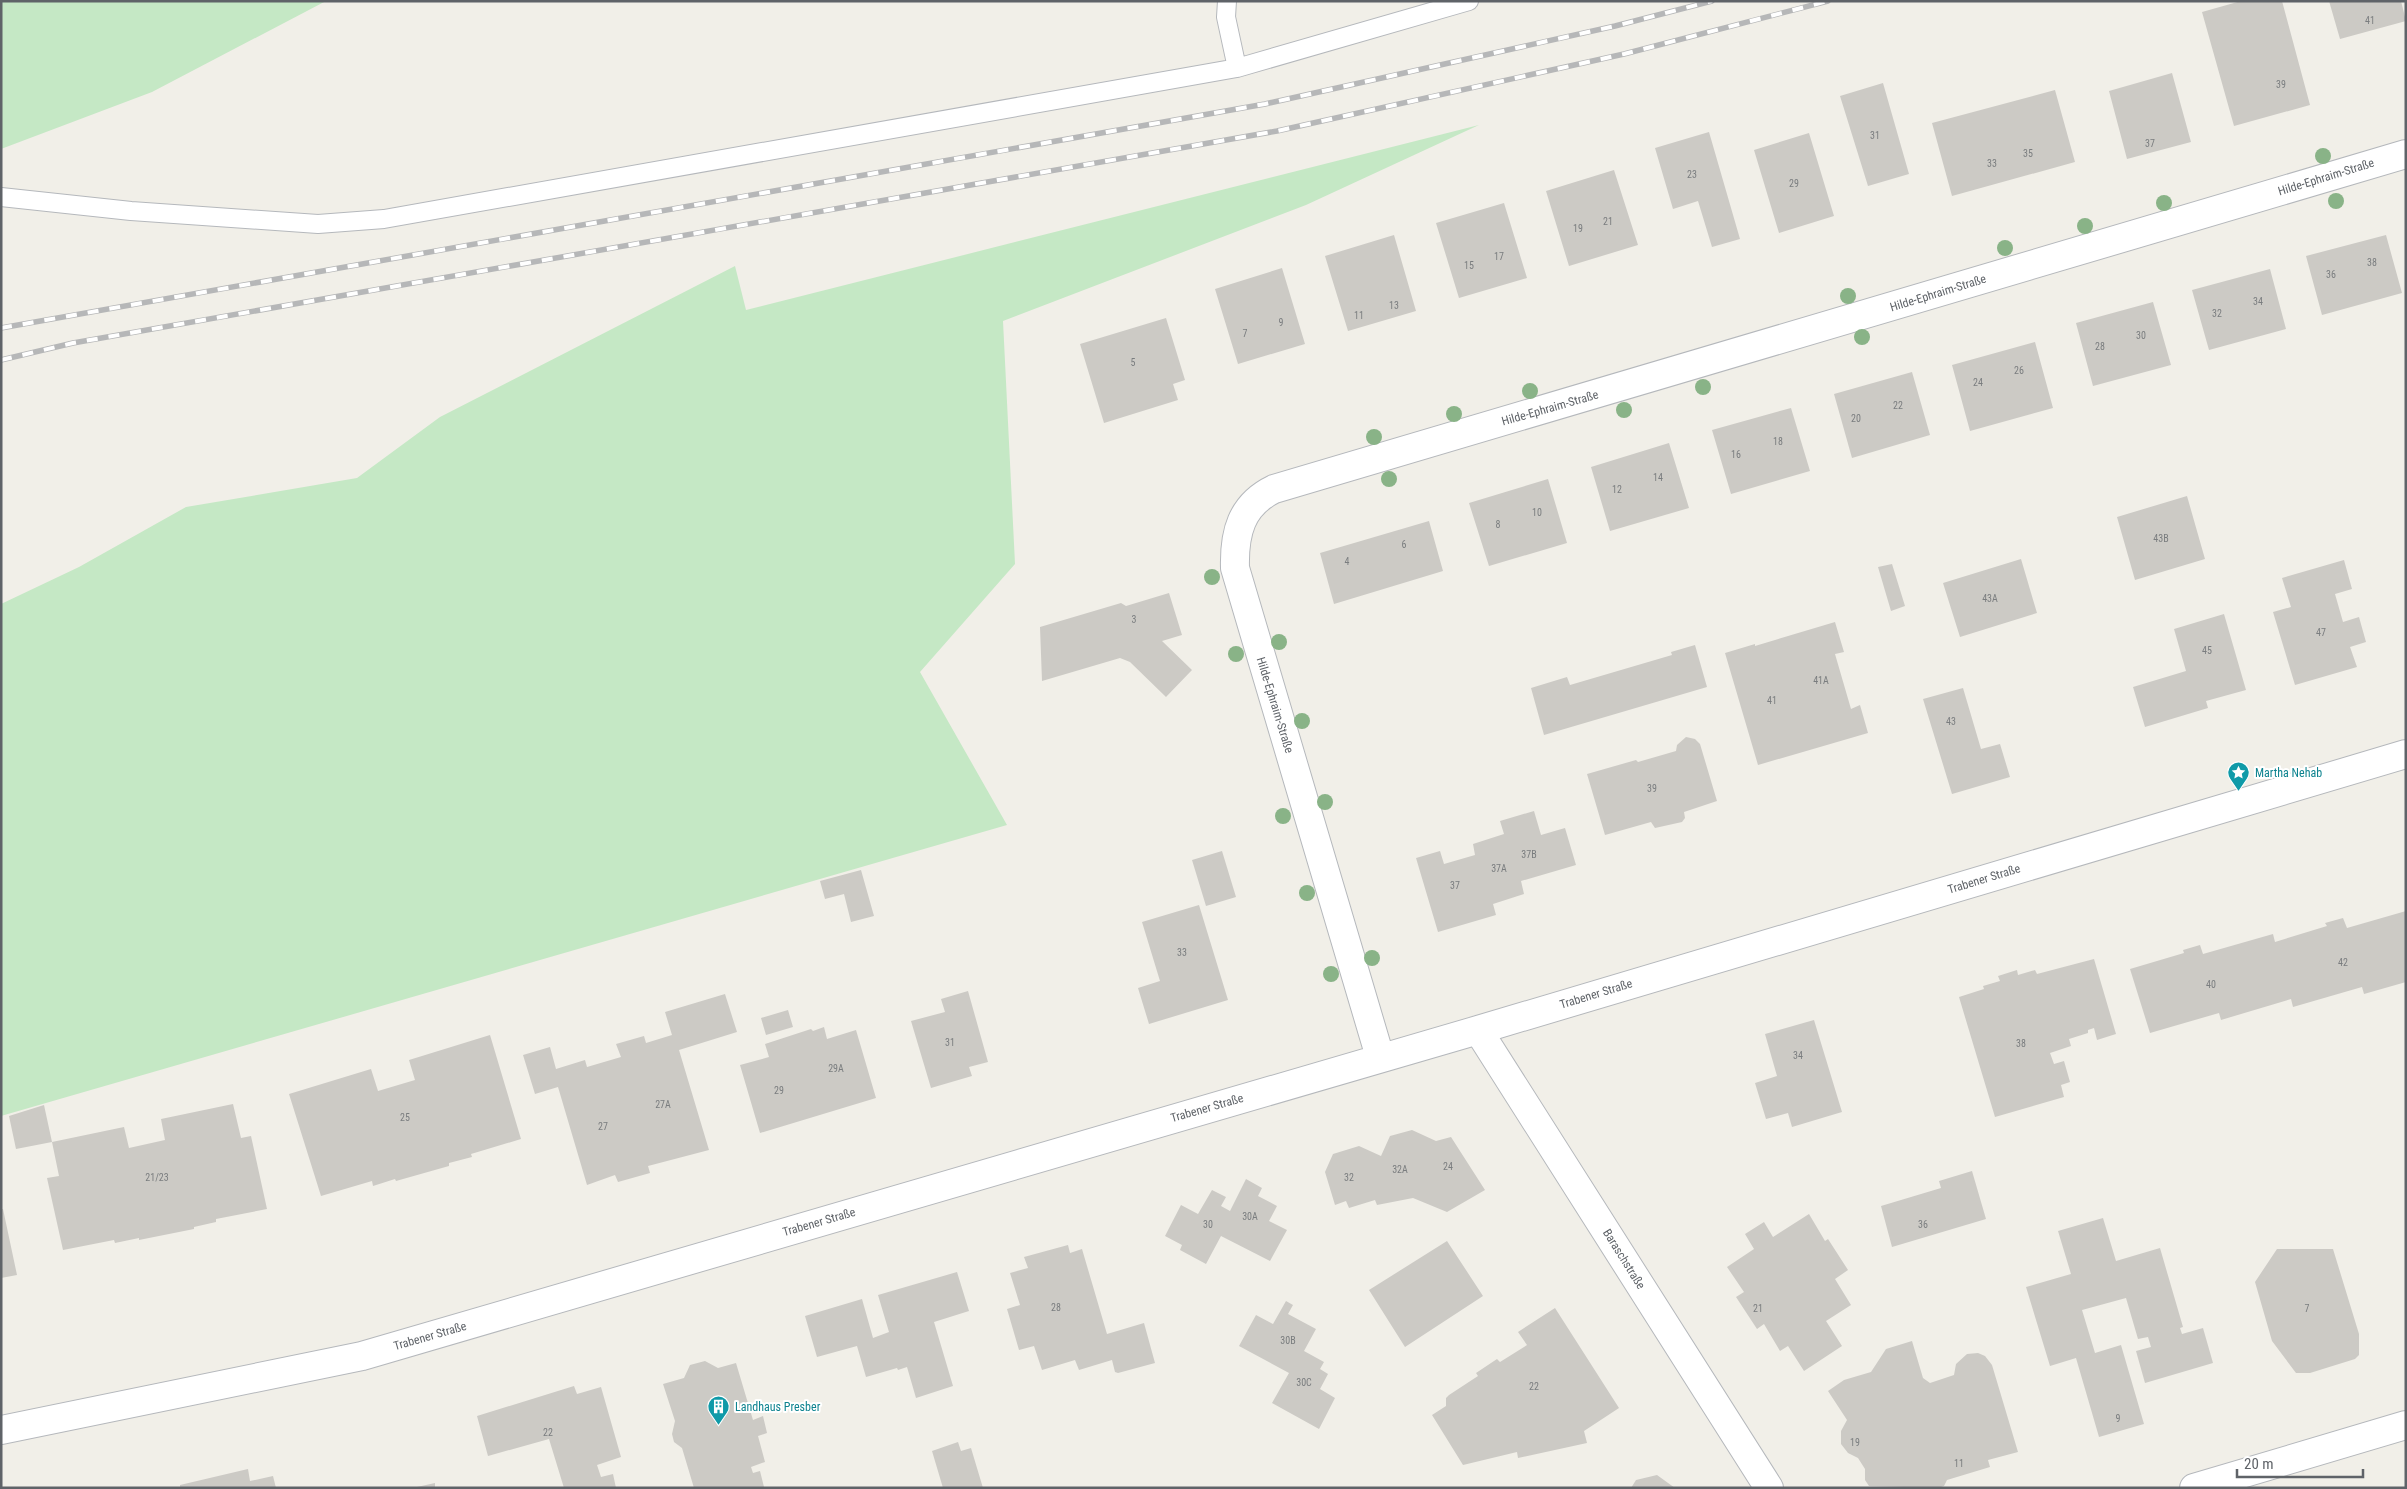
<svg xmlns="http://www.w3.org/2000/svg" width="2407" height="1489" font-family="'Roboto Condensed',sans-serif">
<rect width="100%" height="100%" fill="#f1efe8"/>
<path fill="#c5e8c5" d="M 1,1 L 326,1 L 152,92 L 1,149 Z
M 1479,125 L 1306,205 L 1003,321 L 1015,564 L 920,672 L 1007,825 L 1,1116 L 1,604 L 79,567 L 186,507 L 357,478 L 440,417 L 735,266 L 746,310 Z"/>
<path fill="#cccac5" d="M 2241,1 L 2282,1 L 2310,105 L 2234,126 L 2202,12 Z
M 2329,1 L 2401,1 L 2406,21 L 2340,39 Z
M 2172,73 L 2191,142 L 2127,159 L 2109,91 Z
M 1883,83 L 1909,174 L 1868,186 L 1840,96 Z
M 2055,90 L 2075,162 L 1952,196 L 1932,123 Z
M 1709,132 L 1740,239 L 1712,247 L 1698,201 L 1673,209 L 1655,148 Z
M 1809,133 L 1834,216 L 1779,233 L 1754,150 Z
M 1614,170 L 1638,245 L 1569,266 L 1546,191 Z
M 1504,203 L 1527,278 L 1459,298 L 1436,223 Z
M 1394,235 L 1416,311 L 1348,331 L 1325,256 Z
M 2386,235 L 2402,293 L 2322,315 L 2306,256 Z
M 1282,268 L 1305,344 L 1238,364 L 1215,289 Z
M 2270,269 L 2286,329 L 2209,350 L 2192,290 Z
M 2153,302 L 2171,365 L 2093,386 L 2076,323 Z
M 1166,318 L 1185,380 L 1173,384 L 1178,400 L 1104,423 L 1080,344 Z
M 2035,342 L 2053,408 L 1970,431 L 1952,365 Z
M 1912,372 L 1930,435 L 1852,458 L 1834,394 Z
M 1791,408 L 1810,471 L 1731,494 L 1712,430 Z
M 1669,443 L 1689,508 L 1610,531 L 1591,467 Z
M 1548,479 L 1567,543 L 1489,566 L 1469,503 Z
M 2187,496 L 2205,559 L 2135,580 L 2117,517 Z
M 1429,521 L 1443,571 L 1334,604 L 1320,553 Z
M 2021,559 L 2037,613 L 1960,637 L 1943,583 Z
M 2344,560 L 2352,589 L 2335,594 L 2343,622 L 2359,617 L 2366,642 L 2350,647 L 2357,667 L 2295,685 L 2273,612 L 2291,607 L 2282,578 Z
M 1892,564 L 1905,606 L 1891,611 L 1878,567 Z
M 1169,593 L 1182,635 L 1162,641 L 1192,670 L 1166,697 L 1130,662 L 1120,658 L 1042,681 L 1040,627 L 1121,603 L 1126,606 Z
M 2224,614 L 2246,690 L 2206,701 L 2208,708 L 2145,727 L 2133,687 L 2186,671 L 2174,629 Z
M 1835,622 L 1844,652 L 1835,654 L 1851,709 L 1860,705 L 1868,733 L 1758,765 L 1725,653 L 1755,644 L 1755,646 Z
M 1695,645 L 1707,687 L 1544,735 L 1531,688 L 1567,677 L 1570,685 L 1672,655 L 1671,652 Z
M 1963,688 L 1981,749 L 2000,744 L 2010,777 L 1952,794 L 1923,699 Z
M 1686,737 L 1695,739 L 1700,744 L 1717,801 L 1684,812 L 1685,818 L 1682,822 L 1655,828 L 1651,822 L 1605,835 L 1587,774 L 1636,760 L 1638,762 L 1676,751 L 1677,745 Z
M 1534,811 L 1541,835 L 1565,828 L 1576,865 L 1521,881 L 1524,894 L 1493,904 L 1496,915 L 1438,932 L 1416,858 L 1440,851 L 1444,864 L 1475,855 L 1473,844 L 1504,834 L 1500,821 Z
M 1222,851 L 1236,897 L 1206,906 L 1192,860 Z
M 861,870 L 874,916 L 851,922 L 844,894 L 825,899 L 820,881 Z
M 1199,905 L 1228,1000 L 1149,1024 L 1138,988 L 1160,981 L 1142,922 Z
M 2406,911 L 2406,982 L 2364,994 L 2362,987 L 2293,1007 L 2291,999 L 2221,1020 L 2219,1013 L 2150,1033 L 2130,969 L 2184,953 L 2183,950 L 2200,945 L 2203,954 L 2273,934 L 2275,942 L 2327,926 L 2325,923 L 2343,918 L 2347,928 Z
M 2094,959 L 2116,1034 L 2097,1040 L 2094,1028 L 2088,1030 L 2088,1033 L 2069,1039 L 2071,1046 L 2050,1053 L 2054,1064 L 2064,1061 L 2070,1082 L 2061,1085 L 2064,1097 L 1995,1117 L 1959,997 L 1984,989 L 1983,986 L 2000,981 L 1998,976 L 2017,970 L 2018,975 L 2035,970 L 2037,974 Z
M 968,991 L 988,1062 L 969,1067 L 972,1076 L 931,1088 L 911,1021 L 945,1012 L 941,999 Z
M 725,994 L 737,1032 L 679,1050 L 709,1150 L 648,1166 L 650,1173 L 618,1182 L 615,1175 L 587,1185 L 558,1087 L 535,1094 L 523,1055 L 550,1047 L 556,1069 L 585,1060 L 587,1067 L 621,1057 L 616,1044 L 644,1036 L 646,1043 L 672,1035 L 665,1012 Z
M 788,1010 L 793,1027 L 766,1035 L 761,1018 Z
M 1814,1020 L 1842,1112 L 1792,1127 L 1788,1113 L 1766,1119 L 1755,1083 L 1777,1076 L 1765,1034 Z
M 824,1027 L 827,1039 L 856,1030 L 876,1098 L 760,1133 L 740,1065 L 769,1057 L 765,1044 L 811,1029 L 813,1031 Z
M 490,1035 L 521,1139 L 471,1154 L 472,1157 L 449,1163 L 449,1166 L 396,1181 L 395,1179 L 373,1186 L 372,1181 L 321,1196 L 289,1094 L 371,1069 L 378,1091 L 415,1080 L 409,1060 Z
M 233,1104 L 241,1138 L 251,1136 L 267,1209 L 216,1219 L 216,1222 L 194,1227 L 194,1229 L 139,1240 L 139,1238 L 115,1243 L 114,1240 L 63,1250 L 47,1178 L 59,1176 L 52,1142 L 124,1127 L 129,1148 L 165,1140 L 161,1119 Z
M 44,1105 L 52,1142 L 16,1149 L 9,1116 Z
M 1412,1130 L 1436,1141 L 1451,1137 L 1485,1190 L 1447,1212 L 1413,1198 L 1377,1205 L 1375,1200 L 1349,1208 L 1346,1201 L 1335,1205 L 1325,1172 L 1333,1154 L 1359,1146 L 1381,1156 L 1390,1136 Z
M 1972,1171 L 1986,1219 L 1892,1247 L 1881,1206 L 1941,1188 L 1939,1181 Z
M 1246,1179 L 1262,1188 L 1258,1196 L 1277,1206 L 1269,1221 L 1287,1230 L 1270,1261 L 1221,1236 L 1206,1264 L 1180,1250 L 1182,1245 L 1165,1236 L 1181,1205 L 1198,1214 L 1212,1190 L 1226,1197 L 1221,1206 L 1230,1211 Z
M 1,1209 L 3,1209 L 17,1275 L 1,1278 Z
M 1809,1214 L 1825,1241 L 1828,1239 L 1848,1270 L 1835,1279 L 1851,1305 L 1826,1321 L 1842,1346 L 1804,1371 L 1788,1346 L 1780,1351 L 1764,1324 L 1757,1329 L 1736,1297 L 1744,1292 L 1727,1267 L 1754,1249 L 1745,1234 L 1764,1222 L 1773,1237 Z
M 2103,1218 L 2116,1261 L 2160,1248 L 2183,1327 L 2180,1328 L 2182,1334 L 2203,1328 L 2213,1363 L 2145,1383 L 2136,1351 L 2151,1347 L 2148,1337 L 2138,1339 L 2126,1298 L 2082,1310 L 2095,1353 L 2121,1345 L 2144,1424 L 2099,1437 L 2076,1358 L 2050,1366 L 2026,1287 L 2071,1274 L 2058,1231 Z
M 1447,1241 L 1483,1296 L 1405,1347 L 1369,1290 Z
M 1068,1245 L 1070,1253 L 1082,1249 L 1107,1334 L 1144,1323 L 1155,1363 L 1118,1373 L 1115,1372 L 1112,1360 L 1079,1370 L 1075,1360 L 1042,1370 L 1034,1346 L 1019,1350 L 1007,1309 L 1020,1305 L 1010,1273 L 1028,1268 L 1024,1257 Z
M 2277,1249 L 2333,1249 L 2359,1334 L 2359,1355 L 2355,1359 L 2310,1373 L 2296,1373 L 2272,1341 L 2255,1282 Z
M 957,1272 L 969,1311 L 934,1322 L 953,1386 L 916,1398 L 907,1367 L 898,1370 L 897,1368 L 866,1377 L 857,1346 L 817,1357 L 805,1316 L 862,1299 L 873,1338 L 889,1332 L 878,1295 Z
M 1286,1301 L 1293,1305 L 1288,1314 L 1316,1329 L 1304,1351 L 1324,1362 L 1320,1369 L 1328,1374 L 1320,1389 L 1335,1398 L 1319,1429 L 1272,1403 L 1289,1373 L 1239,1346 L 1256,1315 L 1273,1324 Z
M 1555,1308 L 1619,1408 L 1584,1431 L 1587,1443 L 1518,1458 L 1517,1452 L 1463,1465 L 1432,1415 L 1446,1406 L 1446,1398 L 1449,1395 L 1478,1376 L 1476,1373 L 1497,1359 L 1500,1362 L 1527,1345 L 1518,1332 Z
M 1912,1341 L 1923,1378 L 1930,1383 L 1954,1375 L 1956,1364 L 1967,1354 L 1978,1353 L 1985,1356 L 1992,1365 L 2018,1452 L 1988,1460 L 1990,1467 L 1947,1480 L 1944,1486 L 1938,1488 L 1869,1486 L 1865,1480 L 1865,1469 L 1858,1458 L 1848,1453 L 1841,1444 L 1841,1431 L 1847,1420 L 1828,1391 L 1844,1380 L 1871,1372 L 1886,1349 Z
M 705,1361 L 718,1368 L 736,1363 L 753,1420 L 763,1416 L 767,1433 L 758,1436 L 765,1462 L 751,1467 L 753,1473 L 760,1471 L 764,1487 L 694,1488 L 682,1448 L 674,1442 L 672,1434 L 675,1421 L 663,1384 L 684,1378 L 690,1365 Z
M 574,1386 L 577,1394 L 601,1387 L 621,1457 L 597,1465 L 601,1477 L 613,1474 L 616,1488 L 564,1488 L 549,1439 L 488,1456 L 477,1416 Z
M 958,1442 L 961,1451 L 971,1448 L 983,1488 L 943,1488 L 932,1451 Z
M 248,1469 L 250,1481 L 273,1476 L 276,1488 L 180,1488 L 180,1485 Z
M 1657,1475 L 1675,1488 L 1631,1488 L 1636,1480 Z
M 435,1483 L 435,1488 L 417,1488 L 417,1487 Z"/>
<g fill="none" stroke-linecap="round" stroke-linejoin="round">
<defs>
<path id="lane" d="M 1227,1 L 1226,17 L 1237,68
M 1,197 L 131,211 L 318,224 L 384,219 L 1237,68 L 1469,1"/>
<path id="street" d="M 1478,1030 L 1769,1488
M 1380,1057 L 1235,568 C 1234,533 1241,505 1274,489 L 2406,154
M 1,1430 L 362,1356 L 1478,1030 L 2406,754
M 2194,1488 L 2406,1425"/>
</defs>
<use href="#lane" stroke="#b5b8bc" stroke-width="20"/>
<use href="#street" stroke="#b5b8bc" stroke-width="30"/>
<use href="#lane" stroke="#fff" stroke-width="18"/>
<use href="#street" stroke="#fff" stroke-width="28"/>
<defs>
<path id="rail" d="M 1,328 L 1265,104 L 1615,26 L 1712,1
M 1,360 L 73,343 L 1277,131 L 1624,54 L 1828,1"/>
</defs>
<use href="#rail" stroke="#b6b7b8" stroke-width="5.5"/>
<use href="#rail" stroke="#fff" stroke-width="4" stroke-dasharray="11" stroke-linecap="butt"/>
</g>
<g fill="#89b387">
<circle cx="2323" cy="156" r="8"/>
<circle cx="2336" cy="201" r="8"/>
<circle cx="2164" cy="203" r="8"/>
<circle cx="2085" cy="226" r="8"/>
<circle cx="2005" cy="248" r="8"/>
<circle cx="1848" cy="296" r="8"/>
<circle cx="1862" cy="337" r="8"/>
<circle cx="1703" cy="387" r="8"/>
<circle cx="1530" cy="391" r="8"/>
<circle cx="1624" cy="410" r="8"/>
<circle cx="1454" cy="414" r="8"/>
<circle cx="1374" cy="437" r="8"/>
<circle cx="1389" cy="479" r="8"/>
<circle cx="1212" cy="577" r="8"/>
<circle cx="1279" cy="642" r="8"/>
<circle cx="1236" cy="654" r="8"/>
<circle cx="1302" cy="721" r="8"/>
<circle cx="1325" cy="802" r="8"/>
<circle cx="1283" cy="816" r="8"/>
<circle cx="1307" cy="893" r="8"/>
<circle cx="1372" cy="958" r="8"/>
<circle cx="1331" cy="974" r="8"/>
</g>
<defs>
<symbol id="sight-pin" viewBox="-11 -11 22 30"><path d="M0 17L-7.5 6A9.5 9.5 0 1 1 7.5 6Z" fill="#0f9aa8" stroke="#fff"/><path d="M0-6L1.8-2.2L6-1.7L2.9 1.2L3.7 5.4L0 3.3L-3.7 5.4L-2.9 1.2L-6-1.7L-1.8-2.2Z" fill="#fff"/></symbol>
<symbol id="building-pin" viewBox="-11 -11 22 30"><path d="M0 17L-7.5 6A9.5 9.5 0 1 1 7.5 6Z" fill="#0f9aa8" stroke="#fff"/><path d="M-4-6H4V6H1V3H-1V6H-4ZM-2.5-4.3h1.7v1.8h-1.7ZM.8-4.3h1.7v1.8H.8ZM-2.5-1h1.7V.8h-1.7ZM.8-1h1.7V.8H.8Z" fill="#fff"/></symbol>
</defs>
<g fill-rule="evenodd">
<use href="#sight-pin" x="2226" y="760" width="25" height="34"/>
<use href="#building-pin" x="706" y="1394" width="25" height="34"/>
</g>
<g text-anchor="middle" stroke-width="4" stroke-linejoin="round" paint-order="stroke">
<g font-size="10" fill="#7a7d7f">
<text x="2370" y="24">41</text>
<text x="2281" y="88">39</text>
<text x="1875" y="139">31</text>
<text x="2150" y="147">37</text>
<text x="2028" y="157">35</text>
<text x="1992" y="167">33</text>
<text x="1692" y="178">23</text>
<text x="1794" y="187">29</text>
<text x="1608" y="225">21</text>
<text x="1578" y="232">19</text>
<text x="1499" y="260">17</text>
<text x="2372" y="266">38</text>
<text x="1469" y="269">15</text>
<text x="2331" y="278">36</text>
<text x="2258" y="305">34</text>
<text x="1394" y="309">13</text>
<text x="2217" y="317">32</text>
<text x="1359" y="319">11</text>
<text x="1281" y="326">9</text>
<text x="1245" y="337">7</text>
<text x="2141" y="339">30</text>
<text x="2100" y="350">28</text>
<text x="1133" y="366">5</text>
<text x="2019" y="374">26</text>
<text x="1978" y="386">24</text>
<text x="1898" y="409">22</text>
<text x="1856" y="422">20</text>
<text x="1778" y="445">18</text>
<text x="1736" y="458">16</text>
<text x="1658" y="481">14</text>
<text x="1617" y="493">12</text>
<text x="1537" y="516">10</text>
<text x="1498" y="528">8</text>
<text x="2161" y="542">43B</text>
<text x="1404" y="548">6</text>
<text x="1347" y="565">4</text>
<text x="1990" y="602">43A</text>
<text x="1134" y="623">3</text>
<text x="2321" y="636">47</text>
<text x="2207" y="654">45</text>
<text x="1821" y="684">41A</text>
<text x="1772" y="704">41</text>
<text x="1951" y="725">43</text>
<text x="1652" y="792">39</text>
<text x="1529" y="858">37B</text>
<text x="1499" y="872">37A</text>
<text x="1455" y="889">37</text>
<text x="1182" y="956">33</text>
<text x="2343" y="966">42</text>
<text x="2211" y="988">40</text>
<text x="950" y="1046">31</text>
<text x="2021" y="1047">38</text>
<text x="1798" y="1059">34</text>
<text x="836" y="1072">29A</text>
<text x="779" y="1094">29</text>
<text x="663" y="1108">27A</text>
<text x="405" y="1121">25</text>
<text x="603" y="1130">27</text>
<text x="1448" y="1170">24</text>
<text x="1400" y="1173">32A</text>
<text x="157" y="1181">21/23</text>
<text x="1349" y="1181">32</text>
<text x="1250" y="1220">30A</text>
<text x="1208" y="1228">30</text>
<text x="1923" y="1228">36</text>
<text x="1056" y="1311">28</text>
<text x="1758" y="1312">21</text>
<text x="2307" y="1312">7</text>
<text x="1288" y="1344">30B</text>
<text x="1304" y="1386">30C</text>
<text x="1534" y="1390">22</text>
<text x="2118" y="1422">9</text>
<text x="548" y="1436">22</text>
<text x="1855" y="1446">19</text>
<text x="1959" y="1467">11</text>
</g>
<g font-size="12" fill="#5f6368" stroke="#fff">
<text transform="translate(2326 177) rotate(-17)" y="4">Hilde-Ephraim-Straße</text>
<text transform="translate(1938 293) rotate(-17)" y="4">Hilde-Ephraim-Straße</text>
<text transform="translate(1550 408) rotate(-16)" y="4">Hilde-Ephraim-Straße</text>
<text transform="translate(1275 705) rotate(73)" y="4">Hilde-Ephraim-Straße</text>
<text transform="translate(1984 879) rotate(-17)" y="4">Trabener Straße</text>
<text transform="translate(1596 994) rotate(-17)" y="4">Trabener Straße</text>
<text transform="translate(1207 1108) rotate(-16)" y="4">Trabener Straße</text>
<text transform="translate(819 1222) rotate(-16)" y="4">Trabener Straße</text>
<text transform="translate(1624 1259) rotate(58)" y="4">Baraschstraße</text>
<text transform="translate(430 1336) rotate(-16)" y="4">Trabener Straße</text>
</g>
<g font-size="12" fill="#0d838f" stroke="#fff" text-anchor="start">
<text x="2255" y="777">Martha Nehab</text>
<text x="735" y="1411">Landhaus Presber</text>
</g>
</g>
<rect width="2407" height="1489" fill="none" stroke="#5f6368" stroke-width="5"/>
<path d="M2237 1469v8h126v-8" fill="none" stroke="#5f6368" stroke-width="2.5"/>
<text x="2244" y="1469" font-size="15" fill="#5f6368" stroke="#ffffff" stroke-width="4" paint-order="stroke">20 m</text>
</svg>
